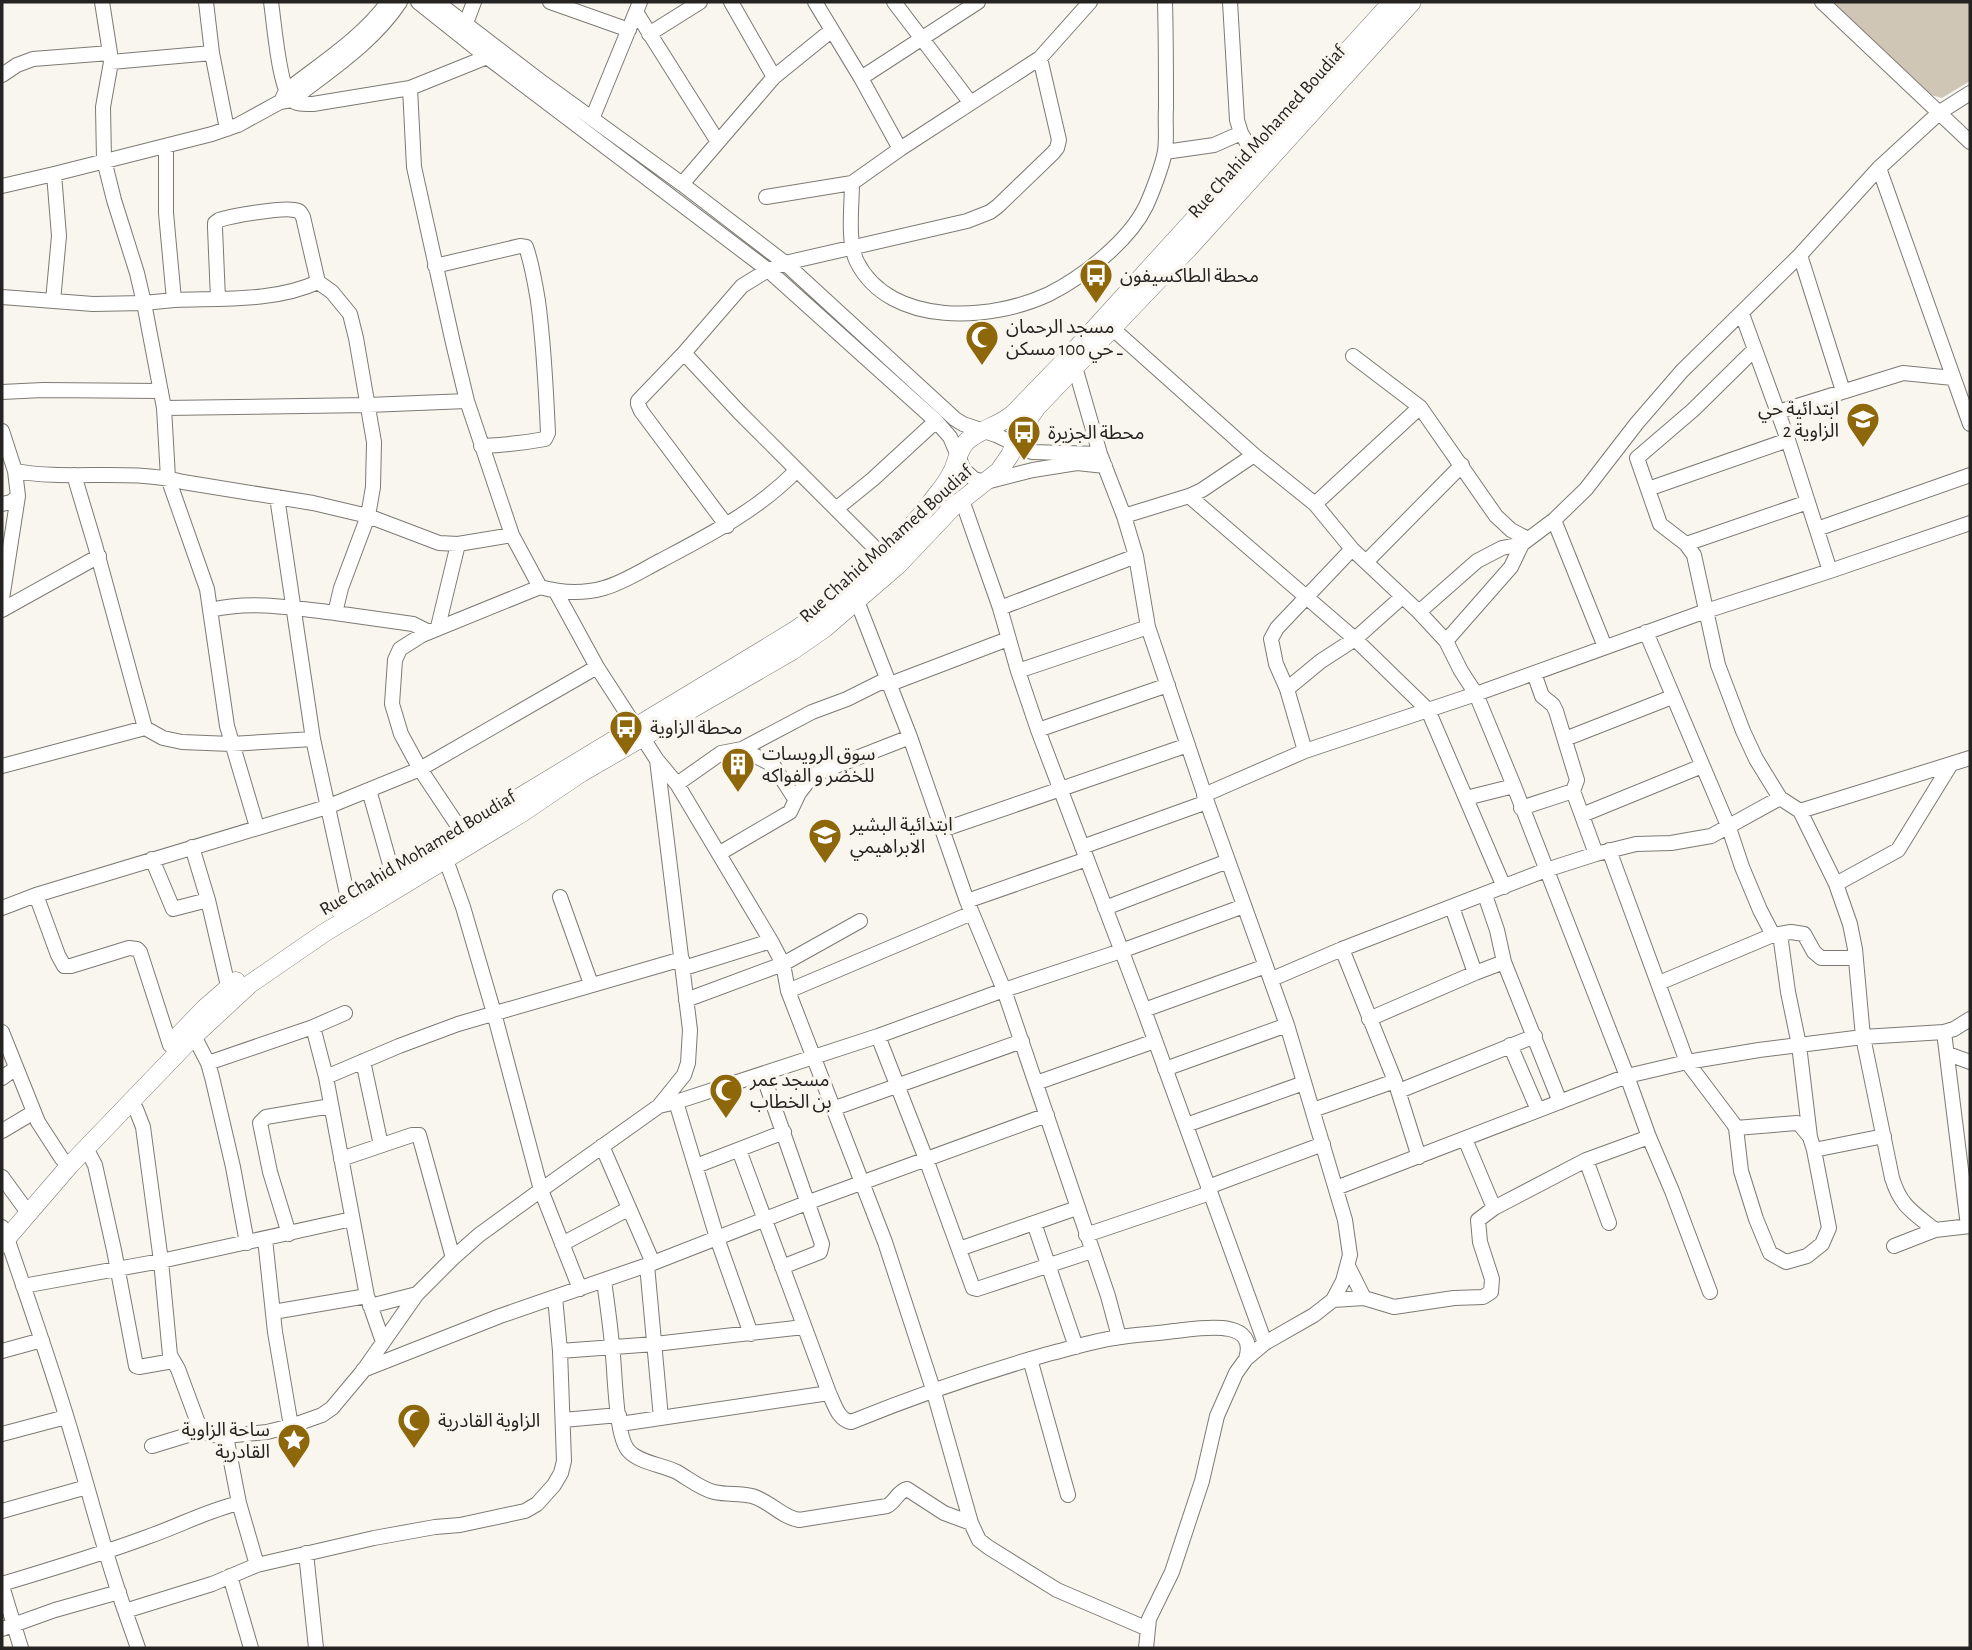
<svg xmlns="http://www.w3.org/2000/svg" width="1972" height="1650" font-family="'Alegreya Sans','Noto Sans Arabic',sans-serif">
<rect width="100%" height="100%" fill="#f9f6f0"/>
<path fill="#d0c6b5" d="M 1833,2 L 1970,2 L 1970,81 L 1942,98 L 1931,95 Z"/>
<g fill="none" stroke-linecap="round" stroke-linejoin="round">
<defs>
<path id="minor" d="M 206,2 L 212,53 L 227,129
M 271,2 C 274,21 279,89 292,100 C 297,105 306,104 313,104 L 410,88 L 487,57
M 418,2 L 487,57 L 768,270 L 936,421 L 950,437 L 964,470 L 974,479 L 986,482 L 1033,470 L 1077,463 L 1105,466
M 437,2 L 543,83 L 682,184 L 785,263 L 955,419 L 963,424 L 996,435 L 1032,452 L 1100,454
M 550,2 L 629,30
M 731,2 L 774,77
M 815,2 L 861,78 L 900,149
M 894,2 L 970,102
M 1090,2 L 1040,58 L 900,149 L 852,183 C 852,205 847,242 857,262 C 891,328 992,321 1049,294 C 1083,277 1129,241 1146,206 C 1152,193 1163,164 1165,151 C 1167,137 1165,122 1166,108 C 1166,73 1166,37 1165,2
M 1230,2 L 1237,120 L 1241,133 L 1253,153
M 1822,2 L 1970,142
M 636,12 L 718,142
M 466,23 L 474,2
M 649,34 L 700,2
M 110,53 L 111,62 L 103,107 L 104,160 L 114,200 L 137,273 L 144,303 L 174,300
M 111,62 L 212,53
M 2,75 L 17,65 L 33,59 L 110,53 L 102,2
M 861,78 L 978,2
M 410,88 L 414,167 L 453,343 L 467,401 L 512,535
M 283,97 L 286,91 C 320,64 362,38 388,2
M 592,119 L 640,2
M 166,146 L 166,213 L 174,300 C 220,298 275,302 318,282 L 303,217 C 300,212 301,211 294,210 C 283,207 231,216 219,220 L 215,223 L 215,228 L 218,299
M 1165,152 L 1214,145 L 1241,133
M 1879,168 L 1970,424
M 682,184 L 774,77 L 832,30
M 2,186 L 54,174 L 212,134 L 238,125 L 280,102 L 292,100 C 330,70 373,43 400,2
M 766,197 L 852,183
M 1800,255 L 1843,391
M 435,266 L 520,246 L 526,247 C 532,264 535,283 538,301 C 544,345 546,388 548,433 L 545,439 C 524,443 503,445 481,446
M 2,297 L 93,304 L 144,303 L 164,408 L 168,478 L 207,589 L 227,726 L 257,827
M 53,301 L 59,236 L 54,174
M 1742,314 L 1788,440 L 1830,571
M 1113,329 L 1254,455 L 1315,504 L 1352,549 L 1419,612 L 1446,641 L 1461,671 L 1476,694 L 1514,786 L 1627,1076 L 1649,1137 L 1672,1191 L 1710,1292
M 684,353 L 739,412 L 797,470
M 1353,356 L 1420,407 L 1496,516 L 1511,530 L 1528,539
M 1075,367 L 1100,454 L 1124,516 L 1136,556 L 1148,627 L 1207,802 L 1287,1025 L 1345,1220 L 1350,1255 L 1343,1281 L 1333,1300 L 1314,1315 L 1265,1343 L 1246,1359 L 1236,1373 L 1217,1416 L 1202,1481 L 1172,1572 L 1149,1619 L 1146,1648
M 2,392 L 43,390 L 161,391
M 164,408 L 368,405 L 467,401
M 1778,412 L 1903,373 L 1953,378
M 2,431 L 15,471
M 1637,458 L 1660,524 L 1686,544 L 1694,555 L 1718,665 L 1743,731 L 1756,759 L 1780,798 L 1800,811 L 1836,884 L 1850,924 L 1855,949 L 1863,1037 L 1892,1178 C 1901,1207 1913,1212 1935,1230
M 1637,458 L 1693,410 L 1755,349
M 74,475 L 95,545 L 145,728
M 1648,489 L 1788,440
M 1189,496 L 1355,639 L 1428,710 L 1504,887
M 277,497 L 313,739 L 349,903
M 962,500 L 1000,608 L 1018,671 L 1038,730 L 1144,1010 L 1265,1343
M 2,504 L 11,502 L 18,496 L 15,471 C 70,481 128,468 183,482 L 313,503 L 368,516 L 439,543 L 458,544 L 512,535 L 540,587 C 561,593 583,594 604,588 C 625,582 644,569 662,560 C 711,534 758,510 797,470 L 883,556
M 1315,504 L 1420,407
M 836,509 L 873,479 L 936,421
M 1124,516 L 1189,496 L 1202,490 L 1254,455
M 1554,520 L 1605,647
M 727,526 L 641,411 L 638,404 L 638,401 L 684,353 L 742,286 L 768,270 L 785,263 L 967,221 L 990,212 L 998,206 L 1053,153 L 1057,148 L 1059,140 L 1040,58
M 1817,529 L 1970,475
M 1686,544 L 1808,502
M 1366,562 L 1462,465
M 556,592 L 597,667 L 657,760 L 677,784 L 771,941 L 783,964 L 788,991 L 885,1242 L 933,1389 L 971,1523 L 979,1540 L 988,1547 L 1057,1590 L 1148,1629
M 2,599 L 18,496
M 857,601 L 910,737 L 967,901 L 1004,990 L 1108,1296 L 1119,1337
M 1000,608 L 1136,556
M 2,610 L 99,556
M 211,610 C 251,600 295,608 335,613 L 341,588 L 368,516 L 373,487 L 374,442 L 356,338 L 350,314 L 332,292 L 318,282
M 1419,612 L 1477,561 L 1502,548 L 1522,544 L 1554,520 L 1586,489 L 1637,423 L 1682,371 L 1800,255 L 1879,168 L 1940,112 L 1970,93
M 335,613 L 413,624 L 429,632
M 438,627 L 458,544
M 1646,632 L 1729,828 L 1742,867 L 1760,910 L 1773,935
M 1446,641 L 1511,567 L 1522,544
M 1018,671 L 1148,627
M 1534,673 L 1542,696 L 1553,705 L 1556,711 L 1577,780 L 1573,791 L 1596,854
M 1287,689 L 1321,661 L 1355,639 L 1402,597
M 1038,730 L 1168,685
M 1565,739 L 1672,697
M 742,749 L 773,765 L 795,799
M 1305,751 L 1287,689 L 1276,664 L 1271,639 L 1277,628 L 1352,549
M 2,766 L 145,728 L 163,738 L 182,742 L 231,744 L 313,739
M 677,784 L 721,753 L 742,749 L 812,712 L 847,699 L 881,682 L 890,684 L 1008,639
M 369,790 L 393,875
M 1204,795 L 1305,751 L 1476,694 L 1706,611 L 1830,571 L 1970,523
M 1466,798 L 1514,786
M 1521,808 L 1573,791
M 1800,811 L 1970,758
M 1582,815 L 1702,766
M 942,830 L 1188,745
M 462,832 L 420,769 L 401,734 L 392,704 L 395,660 L 400,649 L 422,635 L 540,587
M 192,847 L 208,900 L 228,986
M 1082,847 L 1207,802
M 1609,850 L 1687,1062 L 1733,1123 L 1736,1128 L 1741,1171 L 1756,1219 L 1770,1253 L 1786,1262 L 1807,1256 L 1822,1244 L 1829,1228 L 1814,1150 L 1810,1137 L 1799,1045 L 1788,992 L 1780,934
M 720,853 L 790,812 L 799,793 L 813,775 L 910,737
M 152,859 L 173,909 L 208,900
M 446,860 L 463,907 L 494,1013 L 541,1190 L 580,1289
M 1836,884 L 1898,850 L 1951,764
M 36,895 L 58,955 L 64,966 L 71,966 L 129,948 L 137,949 L 140,952 L 170,1045
M 1485,895 L 1497,930 L 1504,962 L 1560,1102
M 560,897 L 591,984
M 967,901 L 1087,859
M 1452,907 L 1475,973
M 2,908 L 36,895 L 327,807 L 420,769 L 597,667
M 1105,908 L 1228,861
M 1342,949 L 1395,1081 L 1419,1157
M 684,968 L 771,941
M 1272,979 L 1342,949 L 1546,870 L 1596,854 L 1636,844 L 1671,843 L 1711,836 L 1780,798
M 1659,983 L 1773,935 L 1791,932 L 1804,934 L 1814,952 L 1821,958 L 1855,958
M 788,991 L 972,913
M 686,1000 L 783,964 L 860,921
M 1144,1010 L 1266,966
M 1369,1019 L 1475,973 L 1504,962
M 313,1027 L 326,1077 L 367,1296 L 383,1342
M 2,1032 L 38,1122 L 62,1159
M 1944,1032 L 1968,1226
M 194,1036 L 208,1063 L 212,1077 L 233,1167 L 247,1243
M 878,1036 L 926,1159 L 973,1288 L 977,1289 L 1092,1251
M 1510,1045 L 1538,1110
M 1948,1054 L 1970,1062
M 363,1061 L 381,1145
M 208,1063 L 313,1027 L 345,1013
M 1165,1069 L 1287,1025
M 763,1075 L 822,1244 L 820,1252 L 782,1267
M 326,1077 L 399,1046 L 458,1024 L 682,959
M 2,1078 L 16,1068
M 1036,1083 L 1155,1041
M 1399,1091 L 1535,1036
M 676,1102 L 717,1238 L 751,1334
M 129,1104 L 136,1109 L 143,1127 L 161,1261 L 170,1355 L 178,1369 L 201,1431 L 212,1435 L 226,1436 L 267,1432 L 291,1426 L 322,1415 L 332,1408 L 363,1371 L 417,1294 L 453,1258 L 479,1235 L 541,1190 L 659,1106 L 684,1075 L 688,1063 L 690,1030 L 657,760
M 659,1106 L 676,1102 L 878,1036 L 1004,990 L 1121,951 L 1244,906
M 835,1108 L 1022,1041
M 1313,1110 L 1395,1081
M 1186,1125 L 1304,1083
M 1736,1128 L 1797,1123 L 1801,1126 L 1810,1137
M 2,1131 L 34,1112
M 1465,1139 L 1494,1208
M 602,1146 L 653,1263
M 86,1148 L 95,1165 L 114,1250 L 136,1366 L 139,1367 L 173,1361
M 739,1150 L 829,1393 C 834,1403 838,1420 851,1422 C 915,1396 981,1373 1048,1354 C 1072,1348 1096,1340 1121,1337 C 1138,1334 1156,1334 1174,1331 C 1197,1329 1259,1316 1246,1359
M 1814,1150 L 1884,1136
M 341,1159 L 412,1135 L 419,1135 L 453,1258
M 1586,1160 L 1609,1223
M 696,1166 L 784,1132
M 2,1177 L 29,1214
M 1208,1187 L 1323,1144
M 1336,1188 L 1627,1076 L 1687,1062 L 1759,1050 L 1863,1037 L 1944,1032 L 1954,1029 L 1970,1019
M 1034,1223 L 1076,1347
M 2,1227 L 7,1238 C 30,1306 54,1373 74,1442 C 91,1498 105,1555 125,1611
M 289,1234 L 270,1172 L 260,1123 L 266,1117 L 331,1106
M 1086,1235 L 1210,1193
M 265,1239 L 275,1332 L 291,1426
M 562,1244 L 628,1209
M 1894,1246 L 1935,1230 L 1970,1226
M 959,1249 L 1077,1208
M 647,1265 L 661,1418
M 1348,1266 L 1364,1298
M 604,1281 C 607,1302 610,1323 612,1345 C 615,1367 615,1435 628,1450 C 637,1462 663,1465 677,1472 C 689,1479 701,1489 714,1492 C 727,1495 739,1493 752,1496 C 770,1501 781,1517 799,1520 L 887,1506 C 896,1501 897,1492 907,1489 L 944,1513 L 971,1523
M 23,1286 L 161,1261 L 352,1219
M 1333,1300 L 1364,1298 L 1394,1307 L 1454,1298 L 1483,1297 L 1491,1292 L 1492,1279 L 1480,1242 L 1478,1220 L 1494,1208 L 1586,1160 L 1649,1137
M 370,1306 L 417,1294
M 273,1312 L 367,1296
M 2,1351 L 42,1340
M 560,1351 L 655,1344 L 804,1327
M 1030,1359 L 1068,1495
M 363,1370 L 500,1316 L 653,1263 L 809,1202 L 1047,1115
M 563,1420 L 619,1415
M 620,1424 L 829,1393
M 2,1434 L 66,1417
M 152,1446 L 201,1431
M 2,1511 L 87,1487
M 306,1553 L 316,1648
M 257,1565 L 374,1538 L 435,1527 L 460,1525 L 525,1511 L 537,1504 L 554,1485 L 561,1473 L 564,1461 L 560,1351 L 555,1297
M 230,1576 L 251,1648
M 2,1584 C 51,1569 99,1555 147,1537 C 179,1526 206,1511 239,1503
M 2,1586 L 21,1648
M 2,1629 L 55,1610 L 119,1592
M 138,1648 L 125,1611 L 212,1584 L 257,1565 L 239,1503 L 226,1436"/>
<path id="major" d="M 340,910 L 462,832 L 794,631 C 849,594 899,546 938,493 C 944,486 949,478 953,470 C 957,460 959,449 967,441 C 980,429 999,426 1013,414 L 1074,351 L 1392,2
M 173,1041 L 205,1008 L 236,981
M 2,1244 L 70,1165 L 194,1036 L 250,984 L 324,933 L 522,813 L 581,773 L 792,651 L 825,628 L 898,565 L 953,507 L 999,471 L 1010,455 L 1022,428 L 1037,407 L 1188,249 L 1412,2"/>
</defs>
<use href="#minor" stroke="#7d7a74" stroke-width="16"/>
<use href="#major" stroke="#7d7a74" stroke-width="19"/>
<use href="#minor" stroke="#fff" stroke-width="14"/>
<use href="#major" stroke="#fff" stroke-width="18"/>
</g>
<defs>
<symbol id="bus-pin" viewBox="-11 -11 22 30"><path d="M0 17L-7.5 6A9.5 9.5 0 1 1 7.5 6Z" fill="#8d6709" stroke="#f9f6f0"/><path d="M-5-6H5V4H4V6H2V4H-2V6H-4V4H-5ZM-3.5-4V0h7V-4ZM-3.5 1.2v1.5H-2V1.2ZM2 1.2v1.5H3.5V1.2Z" fill="#fff"/></symbol>
<symbol id="mosque-pin" viewBox="-11 -11 22 30"><path d="M0 17L-7.5 6A9.5 9.5 0 1 1 7.5 6Z" fill="#8d6709" stroke="#f9f6f0"/><path d="M3.5-4.9A6 6 0 1 0 3.5 4.9A5 5 0 1 1 3.5-4.9Z" fill="#fff"/></symbol>
<symbol id="school-pin" viewBox="-11 -11 22 30"><path d="M0 17L-7.5 6A9.5 9.5 0 1 1 7.5 6Z" fill="#8d6709" stroke="#f9f6f0"/><path d="M0-5L7-2L0 1L-7-2ZM-4 1L0 2.5L4 1V4Q0 6-4 4Z" fill="#fff"/></symbol>
<symbol id="building-pin" viewBox="-11 -11 22 30"><path d="M0 17L-7.5 6A9.5 9.5 0 1 1 7.5 6Z" fill="#8d6709" stroke="#f9f6f0"/><path d="M-4-6H4V6H1V3H-1V6H-4ZM-2.5-4.3h1.7v1.8h-1.7ZM.8-4.3h1.7v1.8H.8ZM-2.5-1h1.7V.8h-1.7ZM.8-1h1.7V.8H.8Z" fill="#fff"/></symbol>
<symbol id="sight-pin" viewBox="-11 -11 22 30"><path d="M0 17L-7.5 6A9.5 9.5 0 1 1 7.5 6Z" fill="#8d6709" stroke="#f9f6f0"/><path d="M0-6L1.8-2.2L6-1.7L2.9 1.2L3.7 5.4L0 3.3L-3.7 5.4L-2.9 1.2L-6-1.7L-1.8-2.2Z" fill="#fff"/></symbol>
</defs>
<g fill-rule="evenodd">
<use href="#bus-pin" x="1077" y="256" width="38" height="52"/>
<use href="#mosque-pin" x="963" y="318" width="38" height="52"/>
<use href="#school-pin" x="1844" y="400" width="38" height="52"/>
<use href="#bus-pin" x="1005" y="413" width="38" height="52"/>
<use href="#bus-pin" x="607" y="708" width="38" height="52"/>
<use href="#building-pin" x="719" y="745" width="38" height="52"/>
<use href="#school-pin" x="806" y="816" width="38" height="52"/>
<use href="#mosque-pin" x="707" y="1071" width="38" height="52"/>
<use href="#mosque-pin" x="395" y="1401" width="38" height="52"/>
<use href="#sight-pin" x="275" y="1421" width="38" height="52"/>
</g>
<g text-anchor="middle" stroke-width="7" stroke-linejoin="round" paint-order="stroke">
<g font-size="19" fill="#242321" stroke="#f9f6f0">
<text transform="translate(1266 131) rotate(-48)" y="7">Rue Chahid Mohamed Boudiaf</text>
<text transform="translate(885 543) rotate(-42)" y="7">Rue Chahid Mohamed Boudiaf</text>
<text transform="translate(417 852) rotate(-31)" y="7">Rue Chahid Mohamed Boudiaf</text>
</g>
<g font-size="19" fill="#242321" stroke="#f9f6f0" text-anchor="start">
<text x="1120" y="282">محطة الطاكسيفون</text>
<text x="1006" y="333">مسجد الرحمان<tspan x="1006" dy="22">ـ حي 100 مسكن</tspan></text>
<text x="1839" y="415" text-anchor="end">ابتدائية حي<tspan x="1839" dy="22">الزاوية 2</tspan></text>
<text x="1048" y="439">محطة الجزيرة</text>
<text x="650" y="734">محطة الزاوية</text>
<text x="762" y="760">سوق الرويسات<tspan x="762" dy="22">للخضر و الفواكه</tspan></text>
<text x="850" y="831">ابتدائية البشير<tspan x="850" dy="22">الابراهيمي</tspan></text>
<text x="750" y="1086">مسجد عمر<tspan x="750" dy="22">بن الخطاب</tspan></text>
<text x="438" y="1427">الزاوية القادرية</text>
<text x="270" y="1436" text-anchor="end">ساحة الزاوية<tspan x="270" dy="22">القادرية</tspan></text>
</g>
</g>
<rect width="1972" height="1650" fill="none" stroke="#242321" stroke-width="7"/>
</svg>
